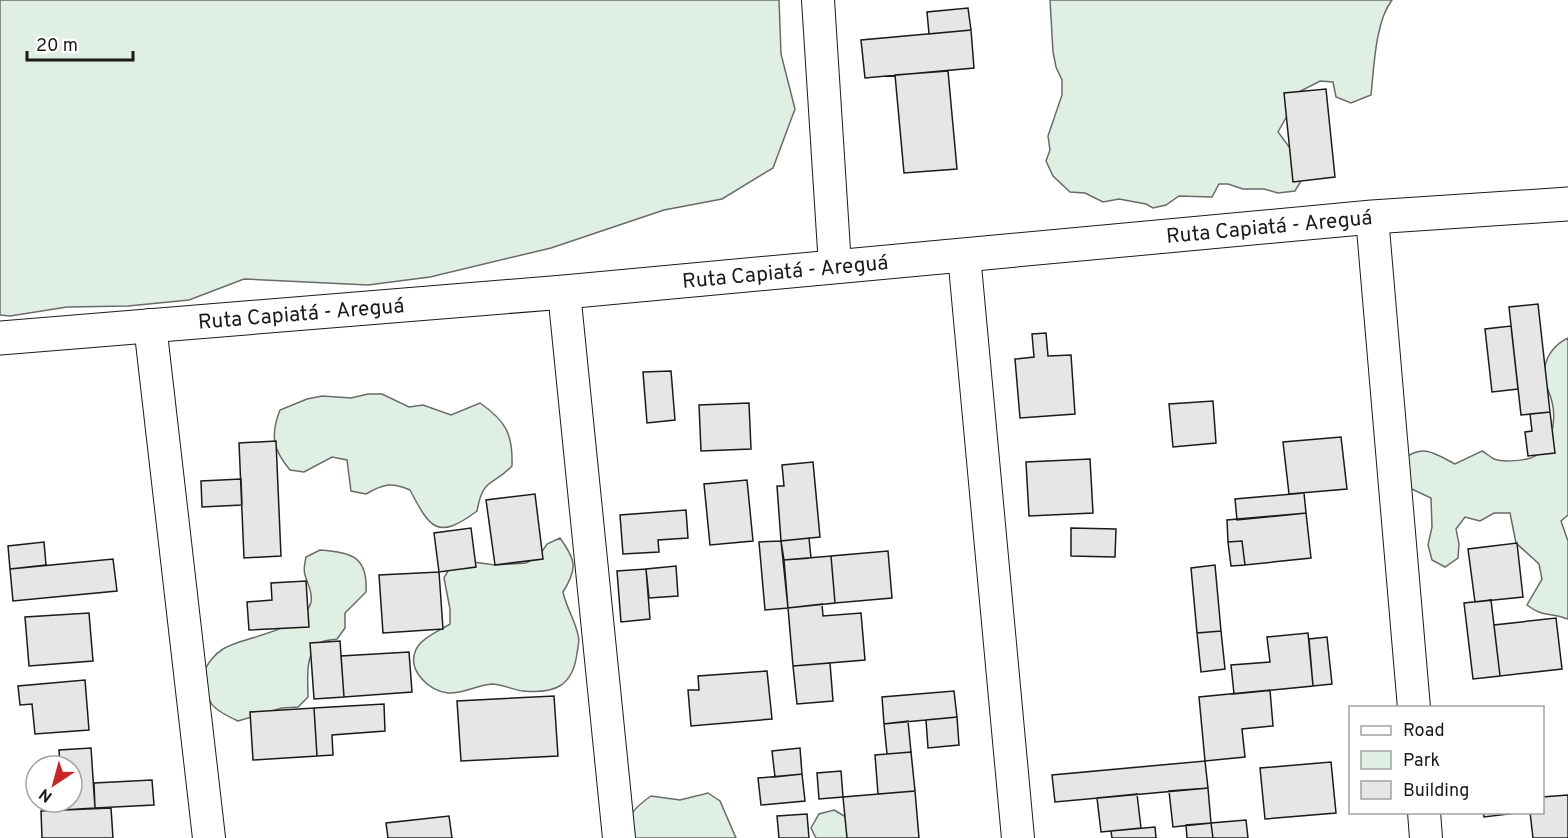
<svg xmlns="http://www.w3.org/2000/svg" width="1568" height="838" font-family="Overpass,sans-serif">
<rect width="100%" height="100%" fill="#fff"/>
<path fill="#e0efe3" stroke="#6a6a6a" stroke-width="1.5" d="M 0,0 L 779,0 L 781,54 L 795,109 L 773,168 L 722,199 L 664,210 L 551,248 L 430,277 L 368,285 L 244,279 L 189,300 L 128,306 L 67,307 L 10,316 L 0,315 Z
M 1050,0 L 1392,0 C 1375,22 1374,68 1371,95 L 1351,103 L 1336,97 L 1333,82 L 1320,81 L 1293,95 L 1287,116 L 1278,132 L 1299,160 L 1304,176 L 1295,191 L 1278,193 L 1264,189 L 1243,189 L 1228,184 L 1219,184 L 1212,197 L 1179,196 L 1166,205 L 1153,208 L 1146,204 L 1119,199 L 1103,202 L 1085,193 L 1070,192 L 1053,176 L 1046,161 L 1050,150 L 1048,136 L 1062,95 L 1062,80 L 1056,67 L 1053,52 Z
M 1568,338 L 1568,515 L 1561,521 L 1568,541 L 1568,619 C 1550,612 1544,618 1527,605 L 1542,579 L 1539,564 L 1516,543 L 1510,513 L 1494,513 L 1480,521 L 1465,517 L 1456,529 L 1459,544 L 1458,558 L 1445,567 L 1432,560 L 1428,545 L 1432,527 L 1431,498 L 1401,484 L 1403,459 C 1424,444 1434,453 1455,464 L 1482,451 C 1486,453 1490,457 1494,459 C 1502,462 1519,461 1527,459 C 1551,454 1557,423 1552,402 C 1549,389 1541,379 1545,366 C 1548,353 1556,344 1568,338 Z
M 368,394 L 382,394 L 409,407 L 423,405 L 451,415 L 480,403 C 506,421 513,434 512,466 C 492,487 483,477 477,511 C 437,541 430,528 410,490 C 391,482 383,484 366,494 L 351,491 L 347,460 L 332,457 L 304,472 L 290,470 C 273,450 270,435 280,410 L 307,399 L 322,396 L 351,398 Z
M 560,538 C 576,560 578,568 563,592 C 566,607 575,620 578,635 C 580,640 578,647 577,653 C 573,686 555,694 523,691 C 513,690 502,684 492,684 C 477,685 463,694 448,693 C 430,691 408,672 415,652 C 419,639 439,631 450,624 L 450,609 L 444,578 L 452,564 L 466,561 L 495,565 L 526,563 L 539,556 L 547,544 Z
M 320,550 C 352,552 368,557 366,592 L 345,613 L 345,628 L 337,639 C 333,640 326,640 322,642 C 304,651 308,680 308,697 L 298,707 L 282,708 L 238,721 C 208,707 209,704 202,674 C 208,664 213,655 223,649 C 244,636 303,632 311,602 C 313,591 307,584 305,575 C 303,569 305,562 306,557 Z
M 708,793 L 720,801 L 736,838 L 620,838 C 628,817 632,809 651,796 L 680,800 Z
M 834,810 L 846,817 L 852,838 L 816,838 L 811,828 L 819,814 Z"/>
<path fill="#e6e6e6" stroke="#1a1a1a" stroke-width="1.5" d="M 968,8 L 971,30 L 929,34 L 927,12 Z
M 971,30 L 974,68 L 865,78 L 861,40 Z
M 948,71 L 957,169 L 904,173 L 895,75 Z
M 1326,89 L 1335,177 L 1293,182 L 1284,93 Z
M 1538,304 L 1550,412 L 1521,415 L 1509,307 Z
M 1511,326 L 1518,389 L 1492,392 L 1485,329 Z
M 1046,333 L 1048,356 L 1071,355 L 1075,414 L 1020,418 L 1015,359 L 1034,357 L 1032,334 Z
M 671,371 L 675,420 L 647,423 L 643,372 Z
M 1213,401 L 1216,443 L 1173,447 L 1169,404 Z
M 749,403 L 751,449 L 701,451 L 699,405 Z
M 1550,412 L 1555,453 L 1528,456 L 1525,432 L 1532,431 L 1530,414 Z
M 1341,437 L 1347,489 L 1289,494 L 1283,442 Z
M 276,441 L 281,556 L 244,558 L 239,443 Z
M 1090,459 L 1093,513 L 1029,516 L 1026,462 Z
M 813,462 L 820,537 L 781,541 L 777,486 L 784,486 L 782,465 Z
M 241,479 L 242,505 L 202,507 L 201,481 Z
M 747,480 L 753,541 L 710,545 L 704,484 Z
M 1304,493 L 1306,513 L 1237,520 L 1235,499 Z
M 535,494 L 543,559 L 495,565 L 486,500 Z
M 686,510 L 688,538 L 658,540 L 659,552 L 623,554 L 620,515 Z
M 1306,513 L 1311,558 L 1245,565 L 1242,541 L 1228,542 L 1227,520 Z
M 471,528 L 476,567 L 439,572 L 434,533 Z
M 1071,528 L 1116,529 L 1115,557 L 1071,556 Z
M 809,538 L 811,558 L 784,560 L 781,541 Z
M 781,541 L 788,608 L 765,610 L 759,542 Z
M 1242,541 L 1245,565 L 1231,566 L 1228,542 Z
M 44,542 L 46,565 L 10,569 L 8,546 Z
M 1517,543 L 1523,597 L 1475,602 L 1468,549 Z
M 888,551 L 892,598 L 835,603 L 831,556 Z
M 831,556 L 835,603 L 788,608 L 784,560 Z
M 113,559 L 117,591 L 13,601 L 10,569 Z
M 1215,565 L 1221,631 L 1197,633 L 1191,568 Z
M 676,566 L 678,596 L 649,598 L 646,569 Z
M 646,569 L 650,619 L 621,622 L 617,571 Z
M 439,572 L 443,629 L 383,633 L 379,575 Z
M 306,581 L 309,627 L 249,630 L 247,602 L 272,600 L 271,583 Z
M 1491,600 L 1500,676 L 1473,679 L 1464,603 Z
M 822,604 L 823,616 L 861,613 L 865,660 L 793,666 L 788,608 Z
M 89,613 L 93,661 L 29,666 L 25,617 Z
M 1556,618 L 1562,669 L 1500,676 L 1494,625 Z
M 1221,631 L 1225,669 L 1201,672 L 1197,633 Z
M 1308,633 L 1313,686 L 1234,694 L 1231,665 L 1270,662 L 1267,637 Z
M 1327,637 L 1332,684 L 1313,686 L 1309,639 Z
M 340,641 L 344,697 L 314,699 L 310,643 Z
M 409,652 L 412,692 L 344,697 L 341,656 Z
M 830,663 L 833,701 L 797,704 L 793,666 Z
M 767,671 L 772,719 L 691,726 L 688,690 L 699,690 L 698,676 Z
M 85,680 L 89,730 L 35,734 L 32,704 L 20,705 L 18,686 Z
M 1270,690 L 1273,726 L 1242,729 L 1245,757 L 1205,761 L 1199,697 Z
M 954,691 L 957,717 L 884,724 L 882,697 Z
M 554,696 L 558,756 L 461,761 L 457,701 Z
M 384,704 L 385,731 L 332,735 L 333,755 L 317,756 L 314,708 Z
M 314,708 L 317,756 L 253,760 L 250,712 Z
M 957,717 L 959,745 L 928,748 L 926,720 Z
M 908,721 L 911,752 L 887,754 L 884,724 Z
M 91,748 L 95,808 L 62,810 L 62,802 L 72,802 L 72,766 L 60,766 L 59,750 Z
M 800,748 L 802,774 L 775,777 L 772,751 Z
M 911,752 L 915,791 L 878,794 L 875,755 Z
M 1205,761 L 1208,788 L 1055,802 L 1052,775 Z
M 1331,762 L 1336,813 L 1265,819 L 1260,768 Z
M 841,771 L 843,797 L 819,799 L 817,773 Z
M 802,774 L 805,801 L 761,805 L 758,778 Z
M 152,780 L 154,805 L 95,808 L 94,783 Z
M 1208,788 L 1211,823 L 1173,827 L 1169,791 Z
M 915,791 L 919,838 L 847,838 L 843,797 Z
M 1137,794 L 1141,828 L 1101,832 L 1097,798 Z
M 1568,795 L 1568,838 L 1533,838 L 1530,812 L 1542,812 L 1542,797 Z
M 111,808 L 113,838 L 42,838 L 41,811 Z
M 1483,812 L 1525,812 L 1484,817 Z
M 807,814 L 809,838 L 779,838 L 777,816 Z
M 449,816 L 452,838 L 388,838 L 386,823 Z
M 1246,820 L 1248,838 L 1213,838 L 1211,823 Z
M 1211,823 L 1213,838 L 1187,838 L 1186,825 Z
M 1155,827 L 1156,838 L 1112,838 L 1111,831 Z"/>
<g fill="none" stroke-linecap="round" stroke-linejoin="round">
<defs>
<path id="minor" d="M 818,0 L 835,266
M 1372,217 L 1414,708
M 964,255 L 1018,838
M 564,292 L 619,838
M 150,325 L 209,838
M 1424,812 L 1426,838"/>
<g id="primary">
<path id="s1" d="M 0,338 L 564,292 L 1372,217 L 1568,204"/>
</g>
</defs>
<use href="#minor" stroke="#1a1a1a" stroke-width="34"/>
<use href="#primary" stroke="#1a1a1a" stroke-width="35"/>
<use href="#minor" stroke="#fff" stroke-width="32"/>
<use href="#primary" stroke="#fff" stroke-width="33"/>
</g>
<g text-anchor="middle" stroke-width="4.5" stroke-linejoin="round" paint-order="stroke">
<g font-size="21" fill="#1a1a1a" stroke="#fff">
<text dy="7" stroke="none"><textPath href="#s1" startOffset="1274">Ruta Capiatá - Areguá</textPath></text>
<text dy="7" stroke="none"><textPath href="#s1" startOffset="788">Ruta Capiatá - Areguá</textPath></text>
<text dy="7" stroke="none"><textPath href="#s1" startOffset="302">Ruta Capiatá - Areguá</textPath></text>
</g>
</g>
<rect x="1349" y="706" width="195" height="108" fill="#ffffff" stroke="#a3a3a3" stroke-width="1.5"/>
<rect x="1361" y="726" width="30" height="9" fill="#ffffff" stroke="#a3a3a3" stroke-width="1.5"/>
<text x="1403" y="736" font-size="18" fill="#1a1a1a">Road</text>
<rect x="1361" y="751" width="30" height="18" fill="#e0efe3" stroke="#a3a3a3" stroke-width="1.5"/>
<text x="1403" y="766" font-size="18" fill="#1a1a1a">Park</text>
<rect x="1361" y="781" width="30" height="18" fill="#e6e6e6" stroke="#a3a3a3" stroke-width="1.5"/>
<text x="1403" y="796" font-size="18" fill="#1a1a1a">Building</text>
<g transform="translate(54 784) rotate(216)"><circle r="28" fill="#ffffff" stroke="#a3a3a3" stroke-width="1.5"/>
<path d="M0-4.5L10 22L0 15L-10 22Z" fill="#c62828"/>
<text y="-9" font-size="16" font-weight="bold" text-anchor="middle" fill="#1a1a1a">N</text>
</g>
<path d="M27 51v9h106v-9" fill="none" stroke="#1a1a1a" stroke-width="3"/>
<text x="36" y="51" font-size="18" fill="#1a1a1a" stroke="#ffffff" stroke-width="4.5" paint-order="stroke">20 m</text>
</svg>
